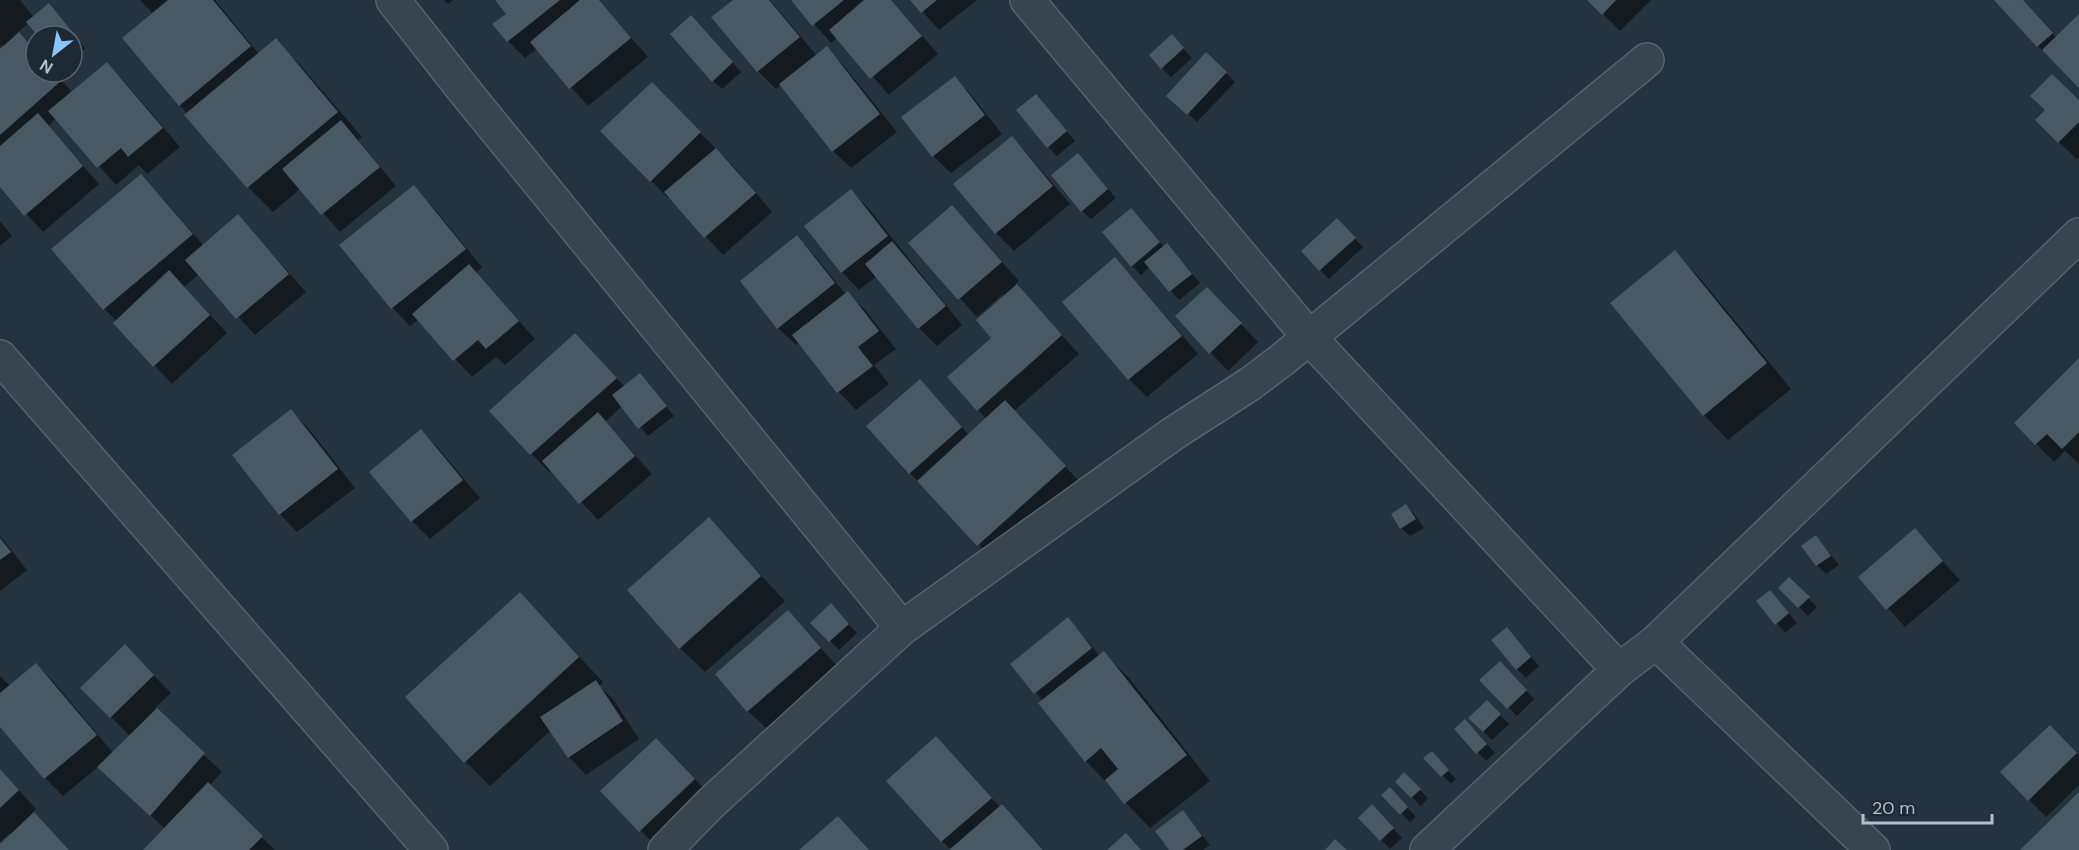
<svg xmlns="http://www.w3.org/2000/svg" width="2079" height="850" font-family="'DM Sans',sans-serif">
<rect width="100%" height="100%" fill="#24333e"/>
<path fill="#0007" d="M 0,0 L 20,0 L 34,18 L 49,5 L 85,48 L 72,58 L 72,36 L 40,36 L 29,23 L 17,33 L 36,52 L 36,72 L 54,72 L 73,93 L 107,64 L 124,81 L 180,147 L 147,174 L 139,165 L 116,185 L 56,118 L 48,126 L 99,184 L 43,232 L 0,185 L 0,51 L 4,47 L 2,45 L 0,47 Z
M 140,0 L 215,0 L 259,54 L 275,40 L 300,65 L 362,137 L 358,140 L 396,186 L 340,232 L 301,188 L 273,212 L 248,187 L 180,105 L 153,14 Z
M 444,0 L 453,0 L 448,4 Z
M 497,0 L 601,0 L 599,1 L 648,57 L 588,106 L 537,49 L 525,58 L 508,41 L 508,14 Z
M 735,0 L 770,0 L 817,56 L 826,48 L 844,66 L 897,132 L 851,168 L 833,151 L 781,85 L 776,89 L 758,71 L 713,17 Z
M 793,0 L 891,0 L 938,54 L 889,95 L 838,37 L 831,43 Z
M 912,0 L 977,0 L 939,30 Z
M 1589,0 L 1651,0 L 1620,31 Z
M 1996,0 L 2022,0 L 2057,38 L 2079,17 L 2079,86 L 2038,46 Z
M 700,26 L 741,72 L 722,89 L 713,81 Z
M 1180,45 L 1192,58 L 1171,77 L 1162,68 Z
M 1226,73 L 1235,82 L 1197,122 L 1177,104 Z
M 955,78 L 972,96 L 1002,134 L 951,173 L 933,156 Z
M 652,84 L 734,167 L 772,212 L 723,255 L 670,197 L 668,198 L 603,131 Z
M 2079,102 L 2079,157 L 2077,159 L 2054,138 L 2047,110 Z
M 1045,105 L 1075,141 L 1057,156 L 1048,147 Z
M 1012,138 L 1029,156 L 1070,204 L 1014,251 L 996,233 L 955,184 Z
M 1078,155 L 1116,198 L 1091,219 L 1082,211 Z
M 141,176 L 165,201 L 204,246 L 238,216 L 306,292 L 255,335 L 199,274 L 184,287 L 227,333 L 172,384 L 115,323 L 117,321 L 104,309 Z
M 414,187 L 431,205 L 482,267 L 476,273 L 535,339 L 505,365 L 496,357 L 472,377 L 419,319 L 410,326 L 393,308 L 341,246 Z
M 851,191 L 869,209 L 962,325 L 937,346 L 919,328 L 877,276 L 859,290 L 842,272 Z
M 952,207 L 1019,281 L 1015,284 L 1079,354 L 1014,411 L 1089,492 L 1003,570 L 910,473 L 868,426 L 937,399 L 969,435 L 987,419 L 978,410 L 993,338 L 1005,297 L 1003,294 L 977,317 L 910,243 Z
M 1140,219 L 1164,247 L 1175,254 L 1200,283 L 1179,300 L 1150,267 L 1141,275 L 1132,266 Z
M 1337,220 L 1363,247 L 1329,279 L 1303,252 Z
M 0,221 L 12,236 L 0,246 Z
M 797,237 L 814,255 L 846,295 L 848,293 L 866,311 L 896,349 L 874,365 L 889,384 L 856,410 L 839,392 L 800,342 L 796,345 L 778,328 Z
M 1674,252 L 1699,277 L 1791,389 L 1728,440 L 1704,415 Z
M 1115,259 L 1132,277 L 1198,354 L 1147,397 L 1129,379 L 1064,302 Z
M 1224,306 L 1258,342 L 1228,371 L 1177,317 Z
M 593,353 L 625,387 L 640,375 L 674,416 L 648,436 L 622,406 L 605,422 L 652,474 L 598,520 L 552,470 L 549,472 L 491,411 Z
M 2079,360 L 2079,464 L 2065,451 L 2054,462 L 2016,423 Z
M 291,411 L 309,429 L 355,488 L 297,532 L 280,514 Z
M 421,431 L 438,448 L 480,498 L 430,539 L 412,521 L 371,472 Z
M 1406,506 L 1415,515 L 1424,528 L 1410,536 L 1401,528 Z
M 709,520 L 785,601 L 705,672 L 680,648 Z
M 1915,531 L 1960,580 L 1905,627 L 1860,577 Z
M 0,536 L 27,570 L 0,591 Z
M 1816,537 L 1839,565 L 1826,574 L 1817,565 Z
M 1789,579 L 1817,607 L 1808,616 L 1780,588 Z
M 520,594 L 603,682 L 599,686 L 613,699 L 639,739 L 586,775 L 569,757 L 551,730 L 490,786 L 465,761 Z
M 1758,601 L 1779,601 L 1797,623 L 1785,633 Z
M 788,612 L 838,667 L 766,728 L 748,711 Z
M 839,614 L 857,633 L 839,650 L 812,623 Z
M 1068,619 L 1100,656 L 1104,653 L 1129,678 L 1210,781 L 1150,828 L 1086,761 L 1043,701 L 1012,664 Z
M 1507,629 L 1539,666 L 1526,678 L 1517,669 Z
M 125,646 L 171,693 L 155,708 L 222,772 L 209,786 L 275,850 L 145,850 L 165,829 L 99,766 L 63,796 L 45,778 L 0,724 L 0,676 L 10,686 L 36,665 L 54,682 L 113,753 L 130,736 L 82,688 Z
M 1509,672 L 1534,699 L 1517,716 L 1481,680 Z
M 1487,702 L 1509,724 L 1492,740 L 1470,718 Z
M 2050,727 L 2079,756 L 2079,785 L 2046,817 L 2002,772 Z
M 1456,729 L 1474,729 L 1495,753 L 1486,761 Z
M 936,738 L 1000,807 L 1002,806 L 1044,850 L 951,850 L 942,841 L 888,781 Z
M 674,757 L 712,797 L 658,848 L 602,791 Z
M 1426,758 L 1440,762 L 1456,779 L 1451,784 Z
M 0,770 L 36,809 L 32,813 L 69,850 L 0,850 L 0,846 L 12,835 L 10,833 L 0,842 Z
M 1404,774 L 1428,798 L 1421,806 L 1397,782 Z
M 1383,795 L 1399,798 L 1416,817 L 1410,822 Z
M 1183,812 L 1210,845 L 1203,850 L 1171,850 Z
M 1381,815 L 1402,838 L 1390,849 L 1360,818 Z"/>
<path fill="#485964" d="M 168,0 L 213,0 L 251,46 L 179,106 L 122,38 Z
M 495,0 L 560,0 L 507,42 L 492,24 L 506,14 Z
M 580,0 L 599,0 L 631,38 L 569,89 L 530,42 Z
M 733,0 L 769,0 L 800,37 L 757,72 L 711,17 Z
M 791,0 L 844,0 L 812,26 Z
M 864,0 L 891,0 L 922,36 L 870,79 L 829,30 Z
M 910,0 L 937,0 L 921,13 Z
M 1587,0 L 1616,0 L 1602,15 Z
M 1994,0 L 2023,0 L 2053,33 L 2037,47 Z
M 49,3 L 77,38 L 72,42 L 72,36 L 38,36 L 26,22 Z
M 2079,14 L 2079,88 L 2042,50 Z
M 691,15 L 733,62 L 712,82 L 670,34 Z
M 19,32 L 36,52 L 36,72 L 54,72 L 62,80 L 0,135 L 0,49 Z
M 1172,34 L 1184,48 L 1161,69 L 1149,55 Z
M 276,38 L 338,112 L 247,188 L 184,115 Z
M 827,46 L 880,114 L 832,152 L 779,84 Z
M 1206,52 L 1227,72 L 1187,115 L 1166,96 Z
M 107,62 L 163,128 L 128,157 L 121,148 L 97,168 L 48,111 Z
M 2052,74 L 2079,100 L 2079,122 L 2058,143 L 2035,120 L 2045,110 L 2030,96 Z
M 955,76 L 985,115 L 932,157 L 901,117 Z
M 652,82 L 701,132 L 650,182 L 600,131 Z
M 1036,94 L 1067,131 L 1047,148 L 1016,110 Z
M 38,113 L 83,166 L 24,216 L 0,187 L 0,146 Z
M 341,120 L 380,167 L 321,215 L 282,169 Z
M 1012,136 L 1053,186 L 995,234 L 953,184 Z
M 716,148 L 756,193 L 704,238 L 664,192 Z
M 1078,153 L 1108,189 L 1081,212 L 1051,175 Z
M 141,174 L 193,234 L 103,310 L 51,249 Z
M 414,185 L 466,249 L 391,309 L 339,245 Z
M 851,189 L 888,236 L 841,273 L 804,226 Z
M 952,205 L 1002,262 L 958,300 L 908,243 Z
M 1131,208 L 1160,242 L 1131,267 L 1102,232 Z
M 238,214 L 289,274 L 236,319 L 185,260 Z
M 1337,218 L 1356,238 L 1319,271 L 1301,251 Z
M 797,235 L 835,283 L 777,329 L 740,281 Z
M 892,241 L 946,306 L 918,329 L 865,264 Z
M 1167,243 L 1192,274 L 1169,292 L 1144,262 Z
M 1675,250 L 1767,363 L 1703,416 L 1610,303 Z
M 1115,257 L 1182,336 L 1128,380 L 1062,302 Z
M 469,264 L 519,321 L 486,349 L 478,340 L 453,361 L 412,314 Z
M 169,270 L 210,315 L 153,367 L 113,323 Z
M 1017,284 L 1062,335 L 977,411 L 947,377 L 991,338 L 976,320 Z
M 1207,287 L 1242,323 L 1209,354 L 1175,316 Z
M 848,291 L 879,331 L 858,347 L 873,366 L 837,393 L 792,335 Z
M 575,333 L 617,378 L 530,455 L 489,411 Z
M 2079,358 L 2079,432 L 2062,449 L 2047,434 L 2035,445 L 2014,423 Z
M 640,373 L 667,406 L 638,429 L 612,395 Z
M 920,379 L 962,427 L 909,474 L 866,426 Z
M 1005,400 L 1066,466 L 977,546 L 917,481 Z
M 291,409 L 338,469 L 279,515 L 232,455 Z
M 598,412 L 635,456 L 579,504 L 542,461 Z
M 421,429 L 463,480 L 411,522 L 369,472 Z
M 1406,504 L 1416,519 L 1400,529 L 1391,514 Z
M 709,517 L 761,576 L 679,649 L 627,590 Z
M 1915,528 L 1943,561 L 1886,610 L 1858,577 Z
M 1816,535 L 1831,556 L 1816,566 L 1801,546 Z
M 0,538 L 11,552 L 0,560 Z
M 1789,577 L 1810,597 L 1798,608 L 1778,588 Z
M 1770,590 L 1789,613 L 1775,625 L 1756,601 Z
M 520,592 L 579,657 L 464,763 L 405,697 Z
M 831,603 L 849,624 L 829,642 L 810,623 Z
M 788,610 L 821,648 L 747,712 L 715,674 Z
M 1068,617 L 1092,648 L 1034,694 L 1010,664 Z
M 1507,627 L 1531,657 L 1516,670 L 1491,640 Z
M 125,644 L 154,675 L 110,718 L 80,688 Z
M 1104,651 L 1187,755 L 1124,804 L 1105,780 L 1118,769 L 1101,748 L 1085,762 L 1038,703 Z
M 1500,661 L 1527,690 L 1507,709 L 1479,680 Z
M 36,663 L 97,735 L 44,779 L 0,727 L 0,693 Z
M 596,680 L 623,721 L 568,758 L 540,717 Z
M 1487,700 L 1501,714 L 1483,732 L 1468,718 Z
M 157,708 L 205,753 L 150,816 L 97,767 Z
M 1465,719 L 1487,744 L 1476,754 L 1454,729 Z
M 2050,725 L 2077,753 L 2028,801 L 2000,772 Z
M 936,736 L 992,798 L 941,842 L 886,781 Z
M 656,738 L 695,779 L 639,832 L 600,791 Z
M 1432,751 L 1449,770 L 1441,777 L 1423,758 Z
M 0,769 L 19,790 L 0,808 Z
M 1404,772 L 1421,789 L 1411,798 L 1395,782 Z
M 208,782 L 263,836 L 249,850 L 143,850 Z
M 1390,787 L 1408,807 L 1400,815 L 1381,795 Z
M 2079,792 L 2079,850 L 2020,850 Z
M 1002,804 L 1043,850 L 949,850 Z
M 1372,804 L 1394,828 L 1380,841 L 1358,818 Z
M 1183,810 L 1202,836 L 1183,850 L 1169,850 L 1155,831 Z
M 34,812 L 69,850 L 0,850 L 0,844 Z
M 838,816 L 869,850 L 799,850 Z
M 1126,833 L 1141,850 L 1107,850 Z
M 1335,839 L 1347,850 L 1325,850 Z"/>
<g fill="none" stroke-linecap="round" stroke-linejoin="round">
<defs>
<path id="minor" d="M 393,0 L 467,94 L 902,628
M 1027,0 L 1309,337 L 1619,670
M 0,357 L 431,850
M 1656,642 L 1873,850
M 665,850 L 710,804 L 902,628 L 1174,433 L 1250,384 L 1283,359 L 1647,60
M 1427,850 L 1619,670 L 1656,642 L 2079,235"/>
</defs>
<use href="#minor" stroke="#56626c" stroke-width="36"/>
<use href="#minor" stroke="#38444e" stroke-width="33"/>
</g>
<g transform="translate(54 54) rotate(211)"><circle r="28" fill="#1d2933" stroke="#59656f" stroke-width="1.5"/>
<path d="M0-4.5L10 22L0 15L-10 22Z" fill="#89c5f9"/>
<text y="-9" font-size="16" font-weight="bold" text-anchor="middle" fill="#b4bfc9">N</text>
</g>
<path d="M1863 814v9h129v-9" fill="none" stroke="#b4bfc9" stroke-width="3"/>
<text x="1872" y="814" font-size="18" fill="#b4bfc9" stroke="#1d2933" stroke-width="4.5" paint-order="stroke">20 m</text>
</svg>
